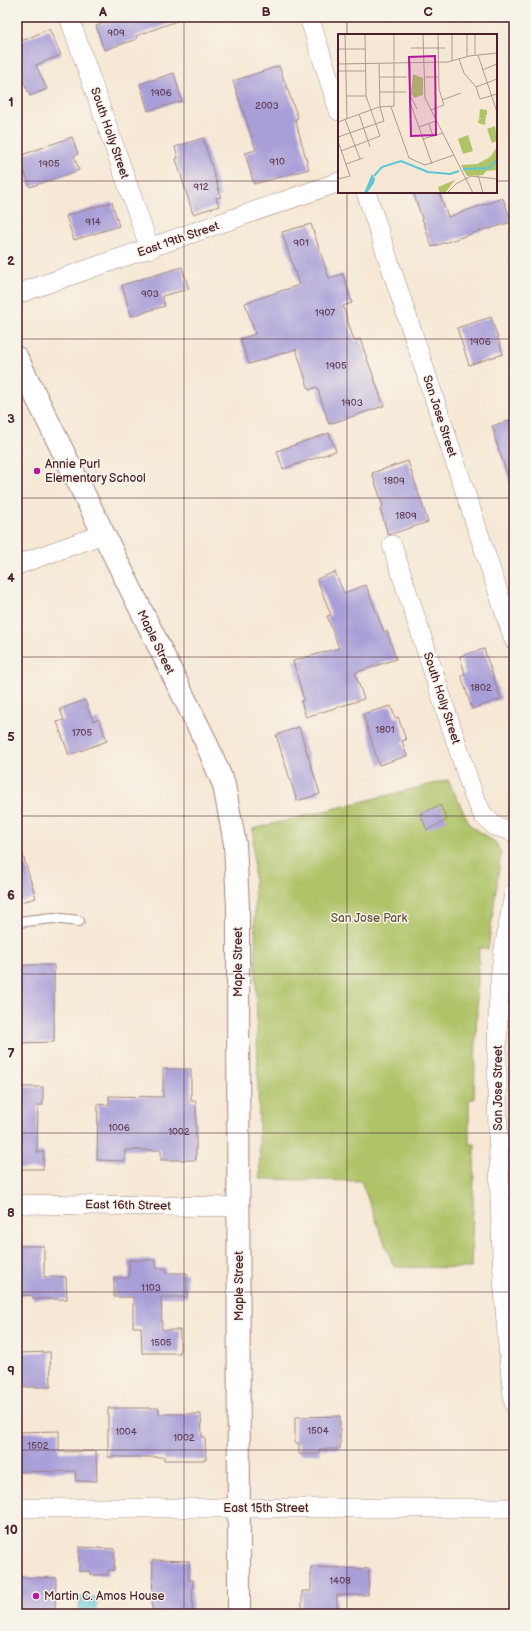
<svg xmlns="http://www.w3.org/2000/svg" width="531" height="1631" font-family="'Balsamiq Sans',sans-serif">
<rect width="100%" height="100%" fill="#f7f3e8"/>
<filter id="ink" filterUnits="userSpaceOnUse"><feTurbulence type="fractalNoise" baseFrequency=".025" numOctaves="2"/><feDisplacementMap in="SourceGraphic" scale="8" xChannelSelector="R" yChannelSelector="G"/><feConvolveMatrix kernelMatrix="1 2 1 2 8 2 1 2 1" color-interpolation-filters="sRGB"/></filter>
<filter id="wash" filterUnits="userSpaceOnUse"><feTurbulence type="fractalNoise" baseFrequency=".012" numOctaves="4" result="noise"/><feDisplacementMap in="SourceGraphic" scale="16" xChannelSelector="R" yChannelSelector="G"/><feGaussianBlur stdDeviation="0.9" result="paint"/><feColorMatrix in="noise" values="0 0 0 0 0 0 0 0 0 0 0 0 0 0 0 0 0 1.4 0 .05"/><feComposite in="paint" operator="in"/></filter>
<g filter="url(#wash)">
<rect width="100%" height="100%" fill="#f6e8d5"/>
<path fill="#afc367" stroke="#7c7149" d="M 448,780 L 470,825 L 496,843 L 501,853 L 488,949 L 479,948 L 474,1099 L 469,1099 L 469,1144 L 475,1144 L 471,1268 L 394,1267 L 361,1181 L 260,1179 L 253,829 Z"/>
<path fill="#5cc6d7" stroke="#537281" d="M 87,1596 L 97,1599 L 96,1614 L 79,1614 L 79,1598 Z"/>
<g id="blocks">
<path fill="#a89ed8" d="M 104,17 L 182,17 L 182,19 L 136,36 L 137,39 L 104,50 L 96,26 L 106,22 Z
M 49,29 L 61,55 L 36,65 L 47,89 L 30,96 L 17,67 L 17,43 Z
M 279,66 L 298,118 L 295,119 L 309,169 L 254,184 L 245,153 L 256,150 L 233,81 Z
M 174,73 L 182,101 L 148,111 L 140,84 Z
M 72,137 L 78,154 L 74,156 L 79,170 L 30,187 L 19,156 Z
M 203,138 L 221,197 L 216,198 L 219,206 L 193,214 L 176,159 L 178,158 L 175,147 Z
M 413,192 L 439,192 L 448,217 L 503,198 L 511,222 L 489,229 L 489,228 L 432,247 Z
M 112,202 L 119,226 L 74,240 L 66,216 Z
M 311,224 L 329,278 L 343,274 L 352,303 L 343,306 L 354,341 L 360,339 L 384,406 L 329,424 L 317,387 L 309,390 L 296,349 L 249,364 L 240,339 L 255,334 L 245,303 L 299,285 L 282,232 Z
M 182,267 L 189,289 L 162,296 L 165,306 L 131,316 L 122,285 Z
M 491,317 L 503,354 L 469,365 L 457,328 Z
M 514,419 L 514,485 L 511,486 L 494,435 L 495,434 L 492,426 Z
M 329,433 L 336,451 L 283,469 L 277,451 Z
M 408,461 L 428,522 L 388,535 L 380,508 L 383,506 L 372,473 Z
M 335,572 L 344,593 L 366,585 L 384,632 L 387,631 L 396,659 L 355,673 L 364,699 L 306,717 L 301,701 L 304,700 L 293,661 L 339,648 L 327,616 L 331,615 L 317,579 Z
M 484,649 L 501,699 L 472,709 L 461,675 L 465,674 L 460,656 Z
M 85,700 L 93,721 L 99,719 L 107,741 L 69,755 L 57,722 L 64,720 L 60,709 Z
M 391,706 L 395,718 L 398,717 L 406,740 L 402,741 L 407,756 L 379,765 L 363,714 Z
M 299,727 L 320,794 L 297,801 L 276,735 Z
M 440,805 L 447,820 L 427,830 L 420,814 Z
M 21,849 L 36,898 L 17,903 L 17,850 Z
M 17,965 L 54,965 L 54,1042 L 17,1043 Z
M 163,1069 L 191,1069 L 191,1101 L 196,1101 L 196,1160 L 161,1160 L 161,1150 L 125,1150 L 125,1161 L 97,1160 L 98,1104 L 109,1105 L 109,1096 L 163,1097 Z
M 17,1087 L 43,1087 L 43,1105 L 38,1105 L 37,1152 L 44,1152 L 43,1169 L 18,1169 Z
M 17,1246 L 44,1246 L 44,1277 L 66,1277 L 67,1299 L 33,1299 L 32,1295 L 17,1296 Z
M 129,1260 L 156,1260 L 156,1268 L 166,1268 L 166,1273 L 187,1273 L 187,1297 L 161,1297 L 162,1330 L 180,1330 L 180,1353 L 142,1353 L 141,1327 L 133,1327 L 133,1297 L 114,1297 L 114,1278 L 129,1278 Z
M 50,1352 L 51,1387 L 17,1387 L 17,1353 Z
M 108,1408 L 159,1408 L 159,1414 L 201,1414 L 202,1437 L 205,1437 L 206,1460 L 164,1460 L 164,1457 L 108,1457 Z
M 340,1416 L 340,1449 L 319,1449 L 320,1454 L 299,1454 L 299,1443 L 295,1443 L 295,1417 Z
M 59,1431 L 59,1452 L 96,1451 L 97,1481 L 76,1481 L 75,1471 L 17,1472 L 17,1432 Z
M 79,1547 L 115,1549 L 114,1570 L 108,1570 L 108,1575 L 90,1575 L 90,1571 L 79,1571 Z
M 153,1560 L 189,1561 L 189,1580 L 193,1580 L 192,1614 L 152,1614 Z
M 311,1567 L 369,1569 L 368,1595 L 337,1595 L 337,1611 L 302,1610 L 302,1591 L 311,1591 Z
M 17,1577 L 56,1578 L 55,1614 L 17,1614 Z"/>
</g>
</g>
<g filter="url(#ink)">
<use href="#blocks" fill-opacity="0" stroke="#a08480" stroke-width="1"/>
<g fill="none" stroke-linecap="round" stroke-linejoin="round">
<defs>
<path id="service" d="M 17,922 L 53,918 L 79,921"/>
<path id="minor" d="M 69,17 L 150,249
M 309,17 L 339,111
M 366,192 L 514,640
M 17,294 L 339,182
M 392,545 L 473,794 L 483,815 L 495,826 L 514,832
M 17,565 L 103,534
M 514,893 C 510,918 504,944 501,970 C 495,1034 497,1099 499,1163 C 501,1243 504,1324 514,1404
M 17,1204 L 239,1207
M 17,1508 L 514,1508"/>
<path id="tertiary" d="M 17,358 L 205,740 L 224,785 L 235,844 L 238,908 L 239,1614"/>
</defs>
<use href="#service" stroke="#a08480" stroke-width="12"/>
<use href="#minor" stroke="#a08480" stroke-width="20"/>
<use href="#tertiary" stroke="#a08480" stroke-width="24"/>
<use href="#service" stroke="#fff" stroke-width="10"/>
<use href="#minor" stroke="#fff" stroke-width="19"/>
<use href="#tertiary" stroke="#fff" stroke-width="22"/>
</g>
</g>
<path fill="none" stroke="#4a1f2b" stroke-width="1" stroke-opacity="0.55" d="M 184,17 L 184,1614M 347,17 L 347,35M 17,181 L 339,181M 496,181 L 514,181M 347,192 L 347,1614M 17,339 L 514,339M 17,498 L 514,498M 17,657 L 514,657M 17,816 L 514,816M 17,974 L 514,974M 17,1133 L 514,1133M 17,1292 L 514,1292M 17,1450 L 514,1450"/>
<g fill="#b5179e" stroke="#f7f3e8" stroke-width="1.5">
<circle cx="37" cy="471" r="4"/>
<circle cx="36" cy="1596" r="4"/>
</g>
<g text-anchor="middle" stroke-width="3" stroke-linejoin="round" paint-order="stroke">
<g font-size="10" fill="#623f56">
<text x="116" y="36">909</text>
<text x="161" y="96">1906</text>
<text x="267" y="109">2003</text>
<text x="277" y="165">910</text>
<text x="49" y="167">1905</text>
<text x="201" y="190">912</text>
<text x="93" y="225">914</text>
<text x="301" y="246">901</text>
<text x="150" y="297">903</text>
<text x="325" y="316">1907</text>
<text x="480" y="345">1906</text>
<text x="336" y="369">1905</text>
<text x="352" y="406">1903</text>
<text x="394" y="484">1809</text>
<text x="406" y="519">1809</text>
<text x="481" y="691">1802</text>
<text x="385" y="733">1801</text>
<text x="82" y="736">1705</text>
<text x="119" y="1131">1006</text>
<text x="179" y="1135">1002</text>
<text x="151" y="1291">1103</text>
<text x="161" y="1346">1505</text>
<text x="318" y="1434">1504</text>
<text x="126" y="1435">1004</text>
<text x="184" y="1441">1002</text>
<text x="38" y="1449">1502</text>
<text x="340" y="1584">1408</text>
</g>
<g font-size="12" fill="#4a1f2b" stroke="#f7f3e8">
<text transform="translate(110 133) rotate(71)" y="4">South Holly Street</text>
<text transform="translate(178 239) rotate(-19)" y="4">East 19th Street</text>
<text transform="translate(440 416) rotate(72)" y="4">San Jose Street</text>
<text transform="translate(156 642) rotate(64)" y="4">Maple Street</text>
<text transform="translate(442 698) rotate(72)" y="4">South Holly Street</text>
<text transform="translate(238 962) rotate(-90)" y="4">Maple Street</text>
<text transform="translate(498 1088) rotate(-90)" y="4">San Jose Street</text>
<text transform="translate(128 1205) rotate(1)" y="4">East 16th Street</text>
<text transform="translate(239 1286) rotate(-90)" y="4">Maple Street</text>
<text x="266" y="1512">East 15th Street</text>
</g>
<g font-size="12" fill="#4a1f2b" stroke="#f7f3e8" text-anchor="start">
<text x="45" y="468">Annie Purl<tspan x="45" dy="14">Elementary School</tspan></text>
<text x="44" y="1600">Martin C. Amos House</text>
</g>
<g font-size="12" fill="#68503d" stroke="#f7f3e8">
<text x="369" y="922">San Jose Park</text>
</g>
</g>
<g transform="translate(338 34)">
<rect width="159" height="159" fill="#f6e8d5"/>
<path d="M 75,40 L 85,44 L 85,61 L 76,64 L 73,60 ZM 142,75 L 149,76 L 149,81 L 144,80 L 148,81 L 147,91 L 140,89 L 141,85 L 145,85 L 141,84 ZM 157,92 L 159,107 L 154,109 L 149,95 ZM 130,101 L 135,117 L 125,120 L 120,105 ZM 159,113 L 159,136 L 148,137 L 145,141 L 129,142 L 123,131 L 139,130 L 152,123 ZM 117,146 L 107,159 L 102,159 L 100,153 Z" fill="#afc367"/>
<path d="M 34,140 L 37,145 L 36,149 L 29,159 L 26,159 Z" fill="#5cc6d7"/>
<path fill="none" stroke="#5cc6d7" stroke-width="2" d="M 125,135 L 151,134 L 159,126M 36,142 L 44,133 L 63,127 L 90,138 L 112,140 L 121,137"/>
<path fill="none" stroke="#b19891" stroke-width="1" d="M 7,0 L 9,85M 85,0 L 87,64 L 135,159M 114,0 L 114,27M 129,0 L 129,22M 137,0 L 137,21M 73,14 L 107,14M 0,15 L 27,15M 140,21 L 159,78M 121,25 L 126,39 L 138,53 L 142,65 L 159,60M 72,29 L 72,68 L 94,130M 0,30 L 110,28 L 131,22 L 159,19M 144,36 L 159,30M 0,37 L 27,37M 42,43 L 69,43M 86,43 L 100,43M 138,53 L 159,45M 42,58 L 68,58M 72,61 L 79,75M 8,62 L 28,62M 104,66 L 123,59M 53,73 L 71,124 L 87,131 L 116,121M 93,76 L 106,71 L 101,55 L 100,0M 21,80 L 32,113M 7,85 L 22,125M 0,88 L 41,73 L 56,72 L 56,0M 91,90 L 95,102M 81,93 L 98,87M 0,103 L 46,87 L 42,73 L 41,29M 85,105 L 105,99M 0,107 L 12,142 L 0,145M 3,117 L 42,102 L 28,62 L 27,0M 8,130 L 25,124M 140,141 L 145,159M 109,159 L 118,150 L 133,142 L 159,145"/>
<path fill="#b5179e" fill-opacity="0.15" stroke="#b5179e" stroke-width="2" d="M 97,22 L 98,101 L 73,102 L 71,23 Z"/>
<rect width="159" height="159" fill="none" stroke="#4a1f2b" stroke-width="2"/>
</g>
<rect width="531" height="1631" fill="none" stroke="#f7f3e8" stroke-width="44"/>
<rect x="22" y="22" width="487" height="1587" fill="none" stroke="#4a1f2b" stroke-width="1.5"/>
<g font-size="13" text-anchor="middle" font-weight="bold" fill="#4a1f2b">
<text x="103" y="16">A</text>
<text x="266" y="16">B</text>
<text x="428" y="16">C</text>
<text x="11" y="106">1</text>
<text x="11" y="265">2</text>
<text x="11" y="423">3</text>
<text x="11" y="582">4</text>
<text x="11" y="741">5</text>
<text x="11" y="899">6</text>
<text x="11" y="1058">7</text>
<text x="11" y="1217">8</text>
<text x="11" y="1375">9</text>
<text x="11" y="1534">10</text>
</g>
</svg>
